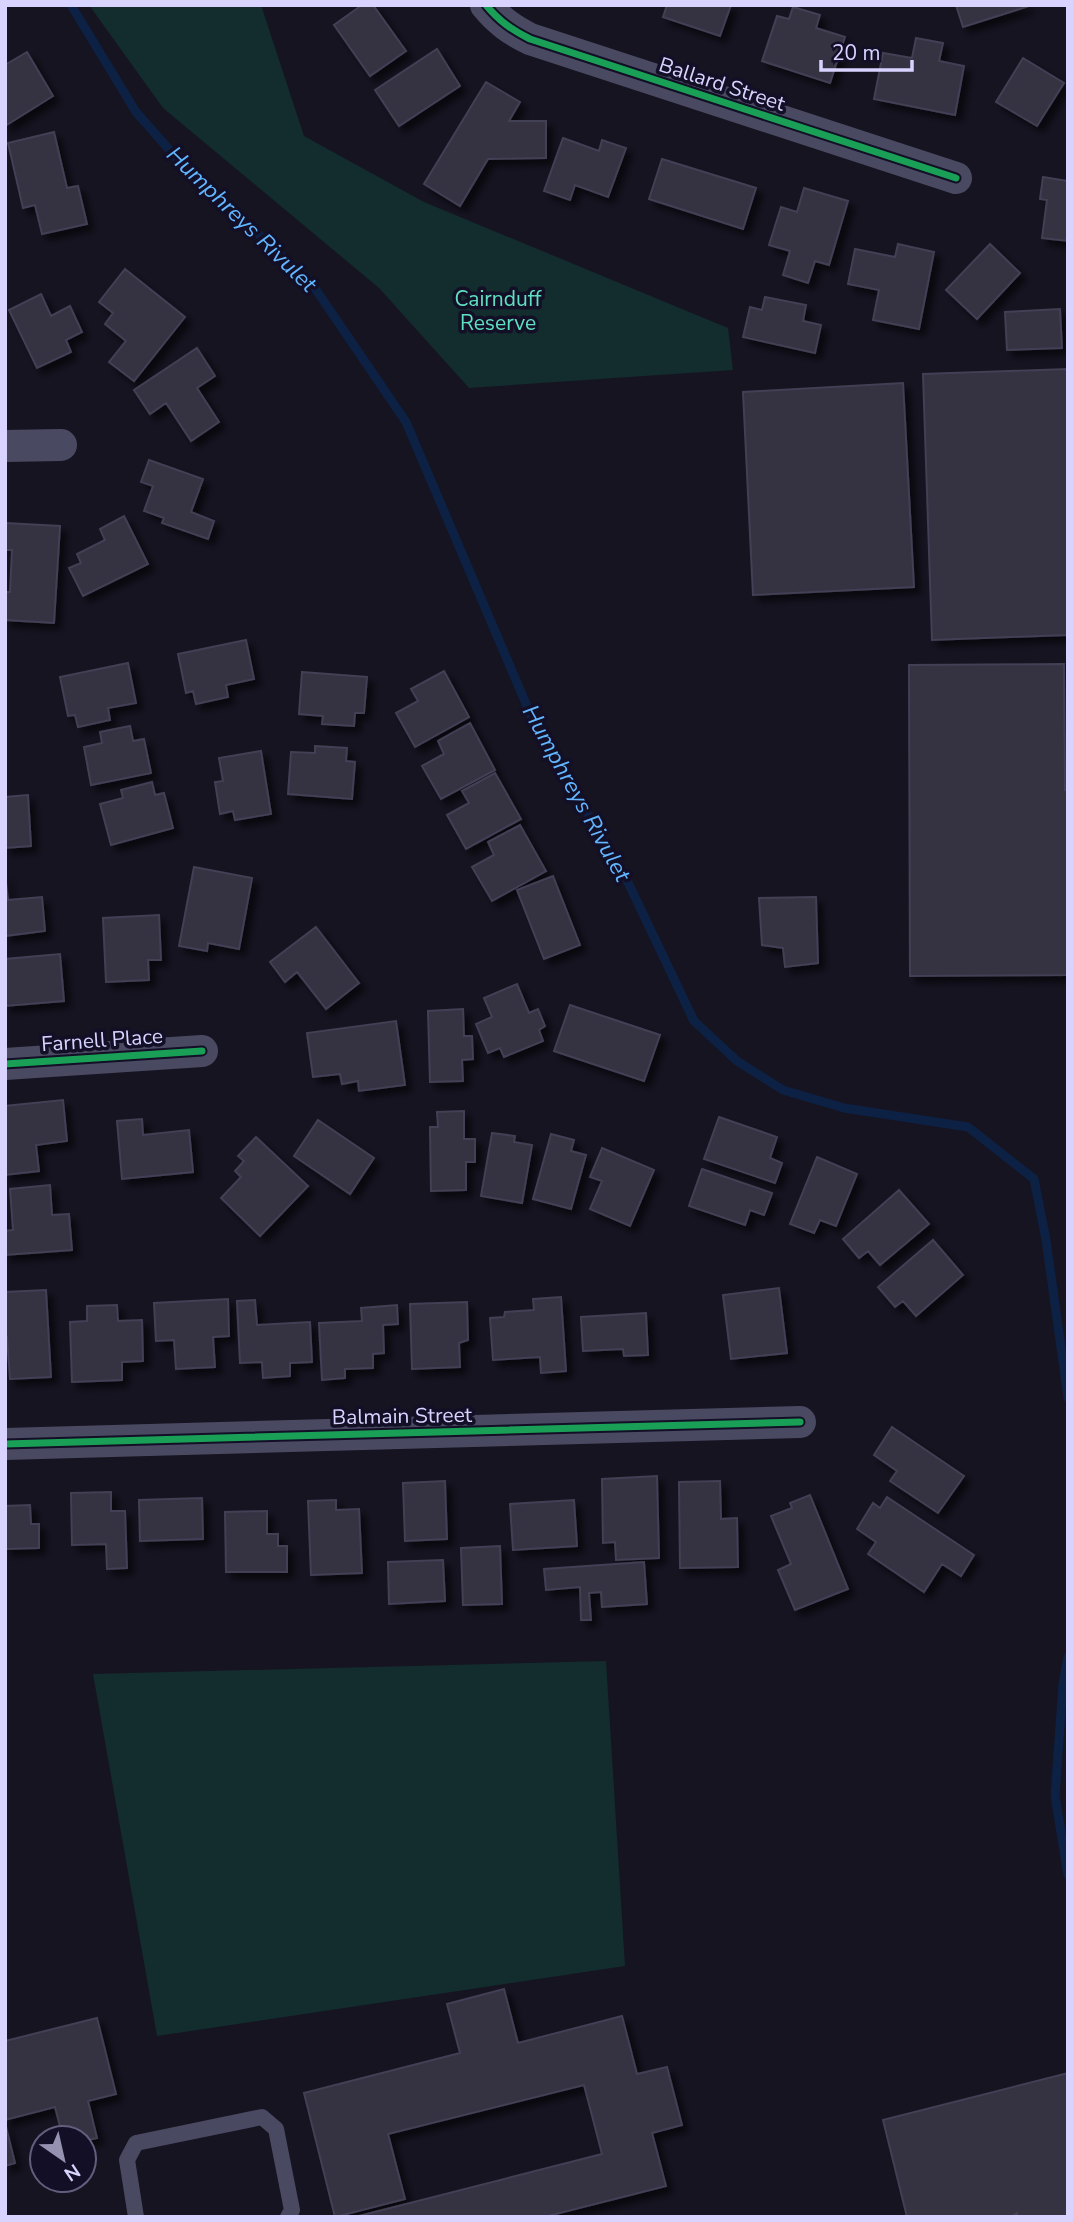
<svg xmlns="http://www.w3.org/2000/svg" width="1073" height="2222" font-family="'Nunito Sans',sans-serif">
<defs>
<filter id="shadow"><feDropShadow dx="6" dy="6" stdDeviation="3.5" flood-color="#0009"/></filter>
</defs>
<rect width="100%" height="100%" fill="#161421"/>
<path fill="#132c2d" d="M 89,5 L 261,5 L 304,136 L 424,202 L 728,328 L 733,370 L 469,388 L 379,288 L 163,108 Z
M 606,1661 L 625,1966 L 157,2036 L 93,1674 Z"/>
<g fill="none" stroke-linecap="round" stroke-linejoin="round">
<path stroke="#0d2144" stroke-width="9" d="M 71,5 L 136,112 L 188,171 L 310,281 L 406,422 L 538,732 L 623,872 L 694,1021 L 737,1061 L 783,1090 L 844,1108 L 968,1127 L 1034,1179 L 1046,1240 L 1068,1398
M 1068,1657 L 1063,1684 L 1055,1796 L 1068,1875"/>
</g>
<path fill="#343243" stroke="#433f54" stroke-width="2" filter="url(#shadow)" d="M 362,5 L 373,5 L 406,51 L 370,76 L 334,25 Z
M 667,5 L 731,5 L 720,36 L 663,17 Z
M 956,5 L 1029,5 L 1029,6 L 963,27 Z
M 793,7 L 820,15 L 816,28 L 845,37 L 830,83 L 762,61 L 777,16 L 789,19 Z
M 916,38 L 943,43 L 939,61 L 964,66 L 955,115 L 874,99 L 883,53 L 912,58 Z
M 437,49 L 460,86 L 399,126 L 375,90 Z
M 27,52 L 53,96 L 5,126 L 5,65 Z
M 1023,58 L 1064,83 L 1037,126 L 996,102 Z
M 486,82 L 520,102 L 509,121 L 546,121 L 546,158 L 488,159 L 460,206 L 424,184 Z
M 54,132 L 67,188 L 78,186 L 87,224 L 42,234 L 35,205 L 23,208 L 8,143 Z
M 563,138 L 599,151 L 602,140 L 626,148 L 608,197 L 575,185 L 570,200 L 544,191 Z
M 662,159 L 756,188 L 743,229 L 649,199 Z
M 1043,177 L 1068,181 L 1068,241 L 1042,238 L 1047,200 L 1040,199 Z
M 804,188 L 848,201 L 829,265 L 815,261 L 808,283 L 783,275 L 790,251 L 769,245 L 781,207 L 797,212 Z
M 898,244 L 934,252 L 919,329 L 873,320 L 879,290 L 848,284 L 855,249 L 895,257 Z
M 990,244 L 1020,273 L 977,319 L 946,290 Z
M 125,269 L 185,317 L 134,381 L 109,362 L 126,341 L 105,324 L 113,313 L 99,302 Z
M 41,294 L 51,316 L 70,306 L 82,332 L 66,340 L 71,352 L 37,368 L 9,310 Z
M 765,297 L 806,305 L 803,321 L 821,325 L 815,353 L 743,337 L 750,307 L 762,310 Z
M 1060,309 L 1062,348 L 1007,350 L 1005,312 Z
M 197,348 L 215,376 L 197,388 L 219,422 L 191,441 L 166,403 L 150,414 L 134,390 Z
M 1068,369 L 1068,635 L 932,640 L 923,374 Z
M 903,383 L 914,587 L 753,595 L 743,392 Z
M 149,460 L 203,479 L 191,512 L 214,521 L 208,539 L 162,523 L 164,518 L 144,511 L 153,486 L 141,482 Z
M 124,516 L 148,564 L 83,596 L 69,568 L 81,563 L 77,554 L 105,540 L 100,529 Z
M 5,523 L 60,526 L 54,623 L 5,620 L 5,592 L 10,592 L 12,550 L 5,550 Z
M 246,640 L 254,679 L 226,685 L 228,697 L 196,704 L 193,691 L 186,693 L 178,654 Z
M 128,663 L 136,703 L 108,708 L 110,720 L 78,727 L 75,715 L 68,716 L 60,677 Z
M 1064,664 L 1065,790 L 1068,790 L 1068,975 L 910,976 L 909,665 Z
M 444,671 L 469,717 L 415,747 L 396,713 L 418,701 L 411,689 Z
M 302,672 L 367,677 L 364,713 L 355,713 L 354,726 L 322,724 L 323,716 L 299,714 Z
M 470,723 L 495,770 L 441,799 L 422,766 L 444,754 L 438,741 Z
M 130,726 L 133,741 L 144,739 L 151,773 L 91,785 L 84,747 L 102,743 L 100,732 Z
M 315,746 L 347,748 L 346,761 L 355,762 L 352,799 L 288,794 L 291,752 L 315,753 Z
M 261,751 L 271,814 L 235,820 L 233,811 L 220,814 L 215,782 L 223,781 L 219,758 Z
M 495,773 L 521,819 L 466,849 L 447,815 L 469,803 L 462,791 Z
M 152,782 L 155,795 L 164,793 L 173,828 L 111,845 L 100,804 L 123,798 L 121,790 Z
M 28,795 L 31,846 L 5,848 L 5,797 Z
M 520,825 L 546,871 L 492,901 L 472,867 L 494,855 L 488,842 Z
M 194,867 L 252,878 L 239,949 L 208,943 L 207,951 L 179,946 Z
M 5,874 L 8,900 L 42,897 L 45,931 L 5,936 Z
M 553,876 L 580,945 L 544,959 L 517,890 Z
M 816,897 L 818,963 L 785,967 L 783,948 L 762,945 L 759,898 Z
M 159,915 L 161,960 L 148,960 L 149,980 L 106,982 L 103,918 Z
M 316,927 L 359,983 L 326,1009 L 297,972 L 285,982 L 270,962 Z
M 60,954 L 64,1001 L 5,1006 L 5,959 Z
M 517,984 L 529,1013 L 538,1009 L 545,1026 L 539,1030 L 543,1041 L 504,1057 L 500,1048 L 488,1053 L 476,1024 L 492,1017 L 484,998 Z
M 570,1005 L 660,1035 L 644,1081 L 554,1051 Z
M 463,1009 L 464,1036 L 472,1036 L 473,1059 L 462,1060 L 463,1081 L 430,1082 L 428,1011 Z
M 396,1021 L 405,1085 L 359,1091 L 358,1081 L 342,1084 L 340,1074 L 313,1077 L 307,1033 Z
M 63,1100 L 67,1141 L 36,1145 L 39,1171 L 5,1175 L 5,1106 Z
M 464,1111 L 464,1139 L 475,1139 L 475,1162 L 466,1162 L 466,1190 L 431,1191 L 430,1127 L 438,1127 L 437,1112 Z
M 719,1117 L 777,1137 L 770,1158 L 782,1163 L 775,1183 L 704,1159 Z
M 142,1119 L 143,1135 L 189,1130 L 193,1172 L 122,1179 L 117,1121 Z
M 318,1120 L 374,1158 L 350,1194 L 294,1156 Z
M 492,1133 L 515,1136 L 514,1142 L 532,1145 L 522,1203 L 481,1196 Z
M 551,1134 L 574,1140 L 571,1151 L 586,1155 L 571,1209 L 533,1199 Z
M 256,1137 L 308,1186 L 260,1236 L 221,1198 L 241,1177 L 235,1171 L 244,1161 L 238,1156 Z
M 602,1148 L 654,1170 L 630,1226 L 590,1209 L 602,1181 L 590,1177 Z
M 817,1157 L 857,1174 L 836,1226 L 820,1220 L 814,1233 L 790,1224 Z
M 702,1169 L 772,1193 L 764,1215 L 750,1210 L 745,1225 L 689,1206 Z
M 50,1185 L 52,1215 L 69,1214 L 72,1250 L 5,1255 L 5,1231 L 13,1230 L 10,1189 Z
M 899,1190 L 929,1224 L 880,1265 L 868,1251 L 859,1258 L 843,1239 Z
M 933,1240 L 963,1275 L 916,1316 L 903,1301 L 895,1307 L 878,1287 Z
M 779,1288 L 787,1353 L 731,1359 L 723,1295 Z
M 46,1290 L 51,1377 L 10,1379 L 7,1337 L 5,1338 L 5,1292 Z
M 561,1297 L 566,1371 L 541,1373 L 540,1357 L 493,1360 L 490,1318 L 504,1317 L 505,1312 L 534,1310 L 533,1299 Z
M 228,1299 L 229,1336 L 213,1337 L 215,1367 L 176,1369 L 174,1340 L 156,1341 L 154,1303 Z
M 255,1300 L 257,1325 L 310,1322 L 312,1362 L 290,1363 L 290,1376 L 263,1378 L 262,1362 L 240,1363 L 237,1301 Z
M 467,1302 L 468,1340 L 459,1343 L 460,1367 L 412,1369 L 410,1304 Z
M 117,1305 L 118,1321 L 142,1320 L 143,1361 L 122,1362 L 122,1380 L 72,1382 L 70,1322 L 87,1321 L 87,1306 Z
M 397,1305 L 398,1324 L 383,1325 L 384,1353 L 373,1354 L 373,1368 L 345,1369 L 345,1378 L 322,1380 L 319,1323 L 362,1321 L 361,1308 Z
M 646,1313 L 648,1355 L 624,1356 L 623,1349 L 583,1351 L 581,1317 Z
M 892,1427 L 964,1476 L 938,1513 L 890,1481 L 897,1471 L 874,1455 Z
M 657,1476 L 659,1558 L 616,1560 L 615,1542 L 603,1543 L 602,1479 Z
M 445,1481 L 447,1539 L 405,1541 L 403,1483 Z
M 720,1481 L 721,1519 L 737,1518 L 738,1567 L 680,1568 L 679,1482 Z
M 111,1492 L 111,1511 L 125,1511 L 127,1568 L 107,1569 L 106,1544 L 72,1545 L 71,1493 Z
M 810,1495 L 848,1589 L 795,1610 L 778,1570 L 791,1564 L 771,1516 L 792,1508 L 790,1503 Z
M 887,1497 L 974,1555 L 961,1576 L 942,1564 L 924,1592 L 868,1554 L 876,1542 L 857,1529 L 873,1503 L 880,1508 Z
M 202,1498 L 203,1539 L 140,1541 L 139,1500 Z
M 336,1500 L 336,1510 L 359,1509 L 362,1573 L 311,1575 L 308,1501 Z
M 574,1500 L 577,1546 L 513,1550 L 510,1504 Z
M 30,1505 L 31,1524 L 39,1524 L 39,1548 L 5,1549 L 5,1506 Z
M 267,1511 L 267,1534 L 278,1534 L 278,1546 L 287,1546 L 287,1572 L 226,1572 L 225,1512 Z
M 500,1546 L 502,1604 L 463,1605 L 461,1548 Z
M 443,1560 L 445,1601 L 389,1604 L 388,1562 Z
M 644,1562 L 647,1604 L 602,1607 L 601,1592 L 589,1593 L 591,1620 L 581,1620 L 580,1587 L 546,1590 L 544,1569 Z
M 504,1989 L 518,2043 L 622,2016 L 637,2074 L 667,2067 L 682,2125 L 652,2133 L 666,2186 L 544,2217 L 355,2217 L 602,2154 L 584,2085 L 388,2134 L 405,2199 L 335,2217 L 304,2093 L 460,2053 L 447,2004 Z
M 97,2018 L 116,2094 L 88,2101 L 97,2138 L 84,2141 L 84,2138 L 63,2138 L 55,2107 L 5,2120 L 5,2041 Z
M 1068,2073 L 1068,2217 L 1018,2217 L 1017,2213 L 1010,2217 L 907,2217 L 883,2120 Z
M 5,2123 L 15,2163 L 5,2166 Z"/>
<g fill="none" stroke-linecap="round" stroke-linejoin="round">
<path stroke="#4a4962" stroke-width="16" d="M 136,2217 L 127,2160 L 136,2143 L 262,2117 L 276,2129 L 292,2210 L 288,2217"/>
<path stroke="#4a4962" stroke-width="32" d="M 486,5 C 499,21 512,30 530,39 L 956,178
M 5,446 L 61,445
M 5,1064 L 202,1051
M 5,1444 L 800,1422"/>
<defs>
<path id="cycleway" d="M 486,5 C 499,21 512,30 530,39 L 956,178
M 5,1064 L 202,1051
M 5,1444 L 800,1422"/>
</defs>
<use href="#cycleway" stroke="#130f26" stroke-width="11"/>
<use href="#cycleway" stroke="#1a9f57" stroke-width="7"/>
</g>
<g text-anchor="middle" stroke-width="7" stroke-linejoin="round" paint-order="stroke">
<g font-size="21" fill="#d9d4ff" stroke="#130f26">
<text transform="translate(722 84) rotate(18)" y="7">Ballard Street</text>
<text transform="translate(102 1040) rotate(-4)" y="7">Farnell Place</text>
<text transform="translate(402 1416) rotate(-1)" y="7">Balmain Street</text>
</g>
<g font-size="21" fill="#5fe0c0" stroke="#130f26">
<text x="498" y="306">Cairnduff<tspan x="498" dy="24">Reserve</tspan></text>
</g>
<g font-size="23" font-style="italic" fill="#62b6ff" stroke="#130f26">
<text transform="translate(242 219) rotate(44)" y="8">Humphreys Rivulet</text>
<text transform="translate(577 793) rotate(61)" y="8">Humphreys Rivulet</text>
</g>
</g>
<rect width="1073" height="2222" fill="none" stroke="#d9d4ff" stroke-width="14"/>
<g transform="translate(63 2159) rotate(146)"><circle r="33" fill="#130f26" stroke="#625e7d" stroke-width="2"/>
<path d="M0-5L12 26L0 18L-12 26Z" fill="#9591b1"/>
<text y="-10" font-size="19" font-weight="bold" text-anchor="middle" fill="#d9d4ff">N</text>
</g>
<path d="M821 60v10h91v-10" fill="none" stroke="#d9d4ff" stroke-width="3.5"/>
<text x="832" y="60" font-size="21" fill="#d9d4ff" stroke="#130f26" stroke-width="5" paint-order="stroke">20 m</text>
</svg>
